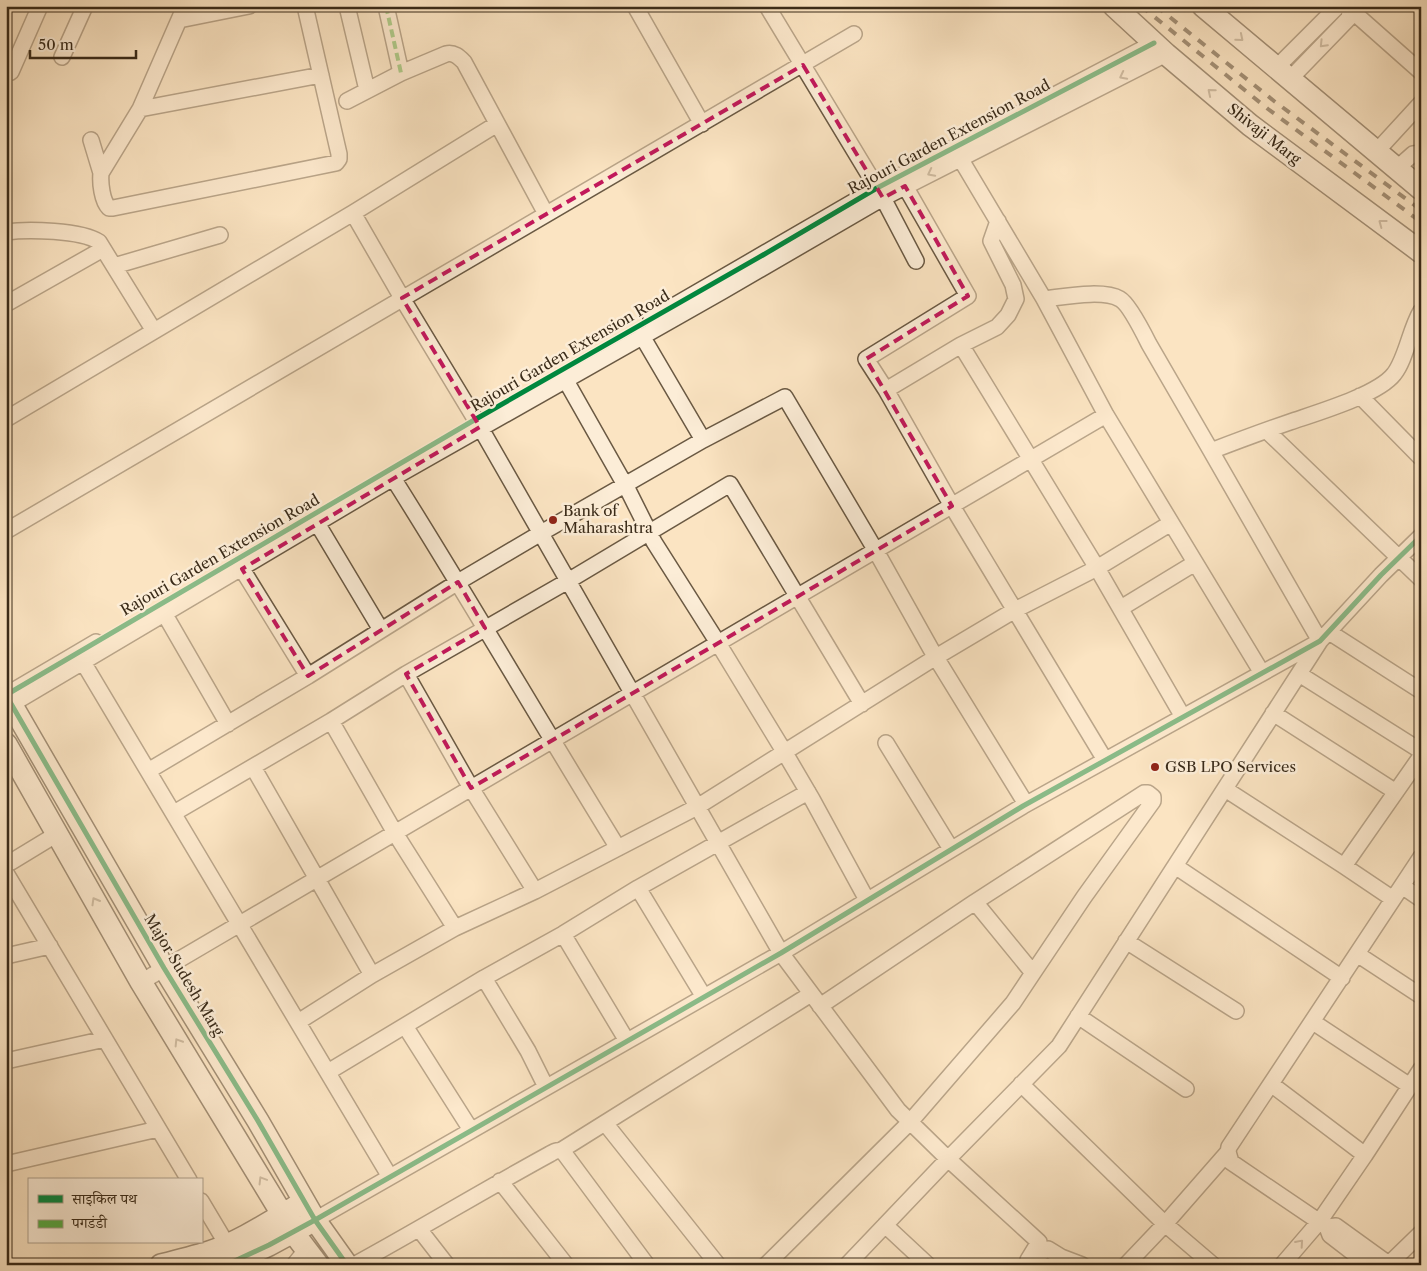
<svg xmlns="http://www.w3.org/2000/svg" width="1427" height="1271" font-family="'Libre Caslon Text','Noto Serif Devanagari',serif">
<rect width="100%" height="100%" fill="#fbe4c2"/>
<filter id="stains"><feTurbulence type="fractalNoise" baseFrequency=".004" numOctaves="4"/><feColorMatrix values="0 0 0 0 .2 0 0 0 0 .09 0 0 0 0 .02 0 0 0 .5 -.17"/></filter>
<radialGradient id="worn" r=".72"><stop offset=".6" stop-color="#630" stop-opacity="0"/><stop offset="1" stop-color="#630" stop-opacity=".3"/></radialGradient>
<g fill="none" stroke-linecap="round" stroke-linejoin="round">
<defs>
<path id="street" d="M 185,6 L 140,109 L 101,173 C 100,183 102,201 109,208 L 113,208 L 336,163 L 339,159 L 339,154 L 305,6
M 347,6 L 367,90
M 386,6 L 401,73
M 635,6 L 702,124
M 767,6 L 883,198 L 916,261
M 1351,10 L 1421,72
M 179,20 L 249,6
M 62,57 L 85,6
M 1276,68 L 1338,6
M 11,72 L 40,6
M 1289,80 L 1349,18 L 1351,6
M 347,101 L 401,73 L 446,54 C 454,52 459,57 464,62 L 546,214
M 140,109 L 321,75
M 91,140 L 101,173
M 1376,152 L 1421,103
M 960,158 L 1044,299 L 1106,415 L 1262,673
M 1396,169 L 1413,154 L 1421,153
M 905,186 L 968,296 L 866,359 L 886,390 L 952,506 L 1105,760
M 353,213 L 402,298 L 480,427 L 781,953 L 898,1110 L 948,1159 L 1039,1242 L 1028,1260 L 1048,1249 L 1061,1257 L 1082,1265
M 6,232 C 27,229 82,230 99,242 L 154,331
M 114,266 L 220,235
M 1044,299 C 1063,297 1103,289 1120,299 C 1129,304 1144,334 1149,344 C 1170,380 1190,415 1211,451 C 1237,441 1264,431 1290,422 C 1316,413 1378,395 1394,374 C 1406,359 1410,329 1421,311
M 6,304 L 103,249
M 651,319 L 877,188 L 1154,43
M 642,336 L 703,440
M 961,345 L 1097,568 L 1183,717
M 565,379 L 629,492 L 654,542 L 718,643 L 785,753 L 812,799 L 867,900
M 886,390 L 961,345 L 997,327 L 1008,315 L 1016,299 L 1013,285 L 991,241 L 998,221
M 1360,396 L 1421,458
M 6,419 L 353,213 L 497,124
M 1267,431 L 1421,579
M 393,478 C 470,600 542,725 618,848
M 317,523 L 381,630
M 6,531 L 854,34
M 242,569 L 308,676
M 1121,608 L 1195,563
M 164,613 L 228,724
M 1329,632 L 1421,691
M 83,662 L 390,1177
M 406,674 L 471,788 L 535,891
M 1299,674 L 1421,751
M 6,695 L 96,642
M 6,706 L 12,704 L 393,478 L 723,291 L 883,198 L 1166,54
M 1273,713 L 1396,792
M 331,721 L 395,833 L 455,928
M 886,743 L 951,849
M 253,767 L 372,975
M 148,771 L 308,676 L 458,582 L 541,533 L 703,440 L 785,397 L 876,551 L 932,651 L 1026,804
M 1225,789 L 1344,866 L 1393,899
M 174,813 L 331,721 L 406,674 L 568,581 L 730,484 L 862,704
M 11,862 L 57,834
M 1175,866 L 1342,978
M 1344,866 L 1421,756
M 6,873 L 189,1180
M 1402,886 L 1421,899
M 638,888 L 704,997
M 975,902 L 1144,793 L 1148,793 L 1153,797 L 1153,801 L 1084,897 L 1033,973
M 563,934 L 627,1041
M 1126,941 L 1236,1011
M 1357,954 L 1421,996
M 6,956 L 50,946
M 484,978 L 528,1051 L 546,1087
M 141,982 L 1106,415
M 1078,1016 L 1186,1089
M 298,1022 L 372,975 L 455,928 L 535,891 L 697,807 L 936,657 L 1015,610 L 1097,568 L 1171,523
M 1313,1022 L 1410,1086
M 405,1026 L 471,1130
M 6,1061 L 105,1039
M 328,1072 L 484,978 L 563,934 L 638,888 L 808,792
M 1021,1084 L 1165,1224 L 1213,1265
M 1271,1084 L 1365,1155
M 605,1123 L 718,1265
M 560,1151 L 811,994
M 6,1164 L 158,1129
M 500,1181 L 566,1265
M 201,1201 L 232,1253
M 315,1220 L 781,953 L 1023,806 L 1320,641 L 1381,575 L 1421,536
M 885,1225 L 928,1265
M 1328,1227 L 1336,1226 L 1390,1265
M 419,1229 L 447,1265
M 294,1265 L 306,1250
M 354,1265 C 420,1229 484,1190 550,1154 C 555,1151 558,1149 564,1153 L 647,1265
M 766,1265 L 910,1122 L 1013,1003 L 1033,973 L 975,902 L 820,1006
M 847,1265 L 948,1159 L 1059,1046 L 1320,641 L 1211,451
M 1126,1265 L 1165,1224 L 1228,1152
M 1282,1265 L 1319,1222 L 1365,1155 L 1421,1069
M 1369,1265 L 1330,1235 L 1327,1227 L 1231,1162 L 1228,1152 L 1229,1147 L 1421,857
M 1388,1265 L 1421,1233"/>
<path id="secondary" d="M 1114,6 L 1166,54 L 1250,125 L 1421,252
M 1203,6 L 1421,189
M 6,695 L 164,968 L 258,1121 L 315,1220 L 347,1265
M 6,744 L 141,982 L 293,1232 L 318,1265
M 161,1265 C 177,1261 193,1257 209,1252 C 239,1242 268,1223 295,1207
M 226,1265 L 269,1245 L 306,1225"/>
</defs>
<use href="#street" stroke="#6a5943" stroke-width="18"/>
<use href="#secondary" stroke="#3a2b19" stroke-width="24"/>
<use href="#street" stroke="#fcedd7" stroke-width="15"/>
<use href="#secondary" stroke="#fcedd7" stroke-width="21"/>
<path stroke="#3a2b19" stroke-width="4" stroke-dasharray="9 9" stroke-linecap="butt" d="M 1141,6 L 1268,109 L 1421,222
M 1156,6 L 1274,101 L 1421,210"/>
<path stroke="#55ab42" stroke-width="4" stroke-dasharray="8 4" stroke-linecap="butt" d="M 386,6 L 401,73"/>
<defs>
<path id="cycleway" d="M 226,1265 L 269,1245 L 315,1220 L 781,953 L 1023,806 L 1320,641 L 1381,575 L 1421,536
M 347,1265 L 315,1220 L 258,1121 L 164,968 L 6,695 L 476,419 L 763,255 L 877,188 L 1154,43"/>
</defs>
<use href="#cycleway" stroke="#fcedd7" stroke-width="8"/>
<use href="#cycleway" stroke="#00873e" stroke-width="5"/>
</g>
<defs><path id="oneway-chevron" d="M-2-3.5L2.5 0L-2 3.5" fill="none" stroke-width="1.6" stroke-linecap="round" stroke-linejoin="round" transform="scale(1.25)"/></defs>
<g stroke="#9b8c78">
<use href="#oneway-chevron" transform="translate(1240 38) rotate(40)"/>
<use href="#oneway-chevron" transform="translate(1323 44) rotate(134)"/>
<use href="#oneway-chevron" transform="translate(1123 76) rotate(153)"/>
<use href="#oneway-chevron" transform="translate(1211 92) rotate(-140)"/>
<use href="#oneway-chevron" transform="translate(931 173) rotate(153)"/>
<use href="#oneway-chevron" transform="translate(1382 223) rotate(-143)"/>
<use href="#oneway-chevron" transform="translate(95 901) rotate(-120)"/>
<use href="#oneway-chevron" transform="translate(178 1042) rotate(-122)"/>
<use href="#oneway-chevron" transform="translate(262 1180) rotate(-121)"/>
<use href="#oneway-chevron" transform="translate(1300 1243) rotate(-49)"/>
</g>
<path d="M0 0H1427V1271H0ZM 803,65 L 883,198 L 905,186 L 968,296 L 866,359 L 952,506 L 471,788 L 406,674 L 485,628 L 458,582 L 308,676 L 242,569 L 480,427 L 402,298 Z" fill="#fbe4c2" fill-opacity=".55" fill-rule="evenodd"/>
<path fill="none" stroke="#c2185b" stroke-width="4" stroke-dasharray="10 6" stroke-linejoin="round" d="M 803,65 L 883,198 L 905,186 L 968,296 L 866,359 L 952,506 L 471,788 L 406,674 L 485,628 L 458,582 L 308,676 L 242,569 L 480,427 L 402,298 Z"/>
<g fill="#8f2418" stroke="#fcedd7" stroke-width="2">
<circle cx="553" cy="520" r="5"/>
<circle cx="1155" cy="767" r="5"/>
</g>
<g text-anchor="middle" stroke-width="5" stroke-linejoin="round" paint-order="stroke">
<g font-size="15" fill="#3a2b19" stroke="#fcedd7">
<text transform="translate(1264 134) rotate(38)" y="5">Shivaji Marg</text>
<text transform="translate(949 137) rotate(-28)" y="5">Rajouri Garden Extension Road</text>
<text transform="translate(570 351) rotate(-30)" y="5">Rajouri Garden Extension Road</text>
<text transform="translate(220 555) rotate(-30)" y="5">Rajouri Garden Extension Road</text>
<text transform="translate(184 975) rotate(59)" y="5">Major Sudesh Marg</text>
</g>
<g font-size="15" fill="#3a2b19" stroke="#fcedd7" text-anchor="start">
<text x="563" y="516">Bank of<tspan x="563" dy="17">Maharashtra</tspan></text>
<text x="1165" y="772">GSB LPO Services</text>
</g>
</g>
<rect width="1427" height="1271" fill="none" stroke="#fbe4c2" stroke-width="25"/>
<rect x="8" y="8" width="1412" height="1256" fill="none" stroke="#3a2b19" stroke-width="2.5"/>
<rect x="12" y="12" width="1402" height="1246" fill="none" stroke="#3a2b19"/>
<rect x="28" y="1178" width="175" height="65" fill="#fcedd7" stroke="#ae9f8b"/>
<rect x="38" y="1195" width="25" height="8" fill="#00873e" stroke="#ae9f8b"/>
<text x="72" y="1204" font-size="15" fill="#3a2b19">साइकिल पथ</text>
<rect x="38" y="1220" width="25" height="8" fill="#55ab42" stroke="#ae9f8b"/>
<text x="72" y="1228" font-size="15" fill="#3a2b19">पगडंडी</text>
<path d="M30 50v8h106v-8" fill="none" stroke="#3a2b19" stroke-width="2.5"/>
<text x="38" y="50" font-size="15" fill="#3a2b19" stroke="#fcedd7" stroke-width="4" paint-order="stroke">50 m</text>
<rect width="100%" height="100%" filter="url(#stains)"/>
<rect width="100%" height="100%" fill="url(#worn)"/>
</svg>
